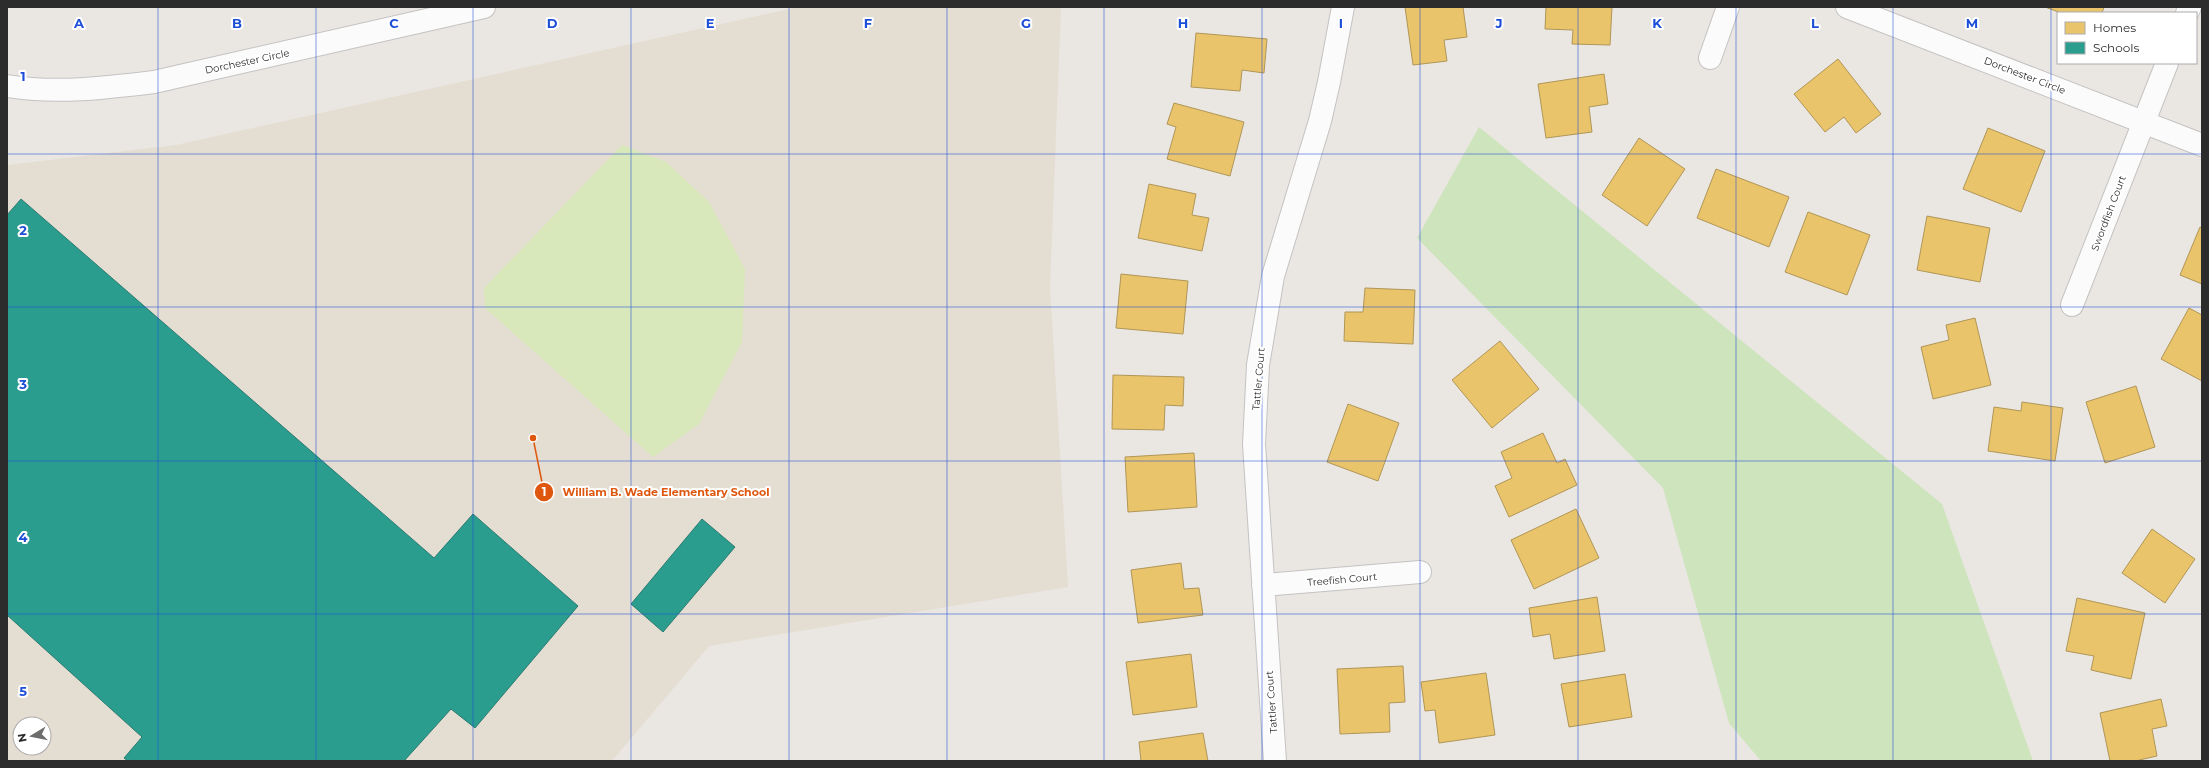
<svg xmlns="http://www.w3.org/2000/svg" width="2209" height="768" font-family="Montserrat,sans-serif">
<rect width="100%" height="100%" fill="#eae6e2"/>
<path fill="#e4ddd1" fill-rule="evenodd" d="M 798,7 L 1061,7 L 1050,288 L 1068,587 L 709,646 L 612,761 L 7,761 L 7,165 L 176,145 ZM 20,724 L 44,724 L 44,748 L 20,748 Z"/>
<path fill="#cee4bd" d="M 1479,127 L 1942,504 L 2033,761 L 1761,761 L 1729,723 L 1663,488 L 1417,238 Z"/>
<path fill="#d8e8ba" d="M 622,145 L 666,162 L 709,202 L 745,269 L 742,342 L 699,424 L 653,457 L 485,308 L 484,288 Z"/>
<path fill="#e9c46a" stroke="#b09657" d="M 1405,7 L 1463,7 L 1467,37 L 1444,40 L 1447,61 L 1413,65 Z
M 1546,7 L 1612,7 L 1610,45 L 1572,44 L 1573,30 L 1545,29 Z
M 2045,7 L 2104,7 L 2102,13 L 2061,13 Z
M 1196,33 L 1267,39 L 1264,73 L 1242,70 L 1240,91 L 1191,87 Z
M 1838,59 L 1881,114 L 1856,133 L 1844,117 L 1825,132 L 1794,94 Z
M 1604,74 L 1608,104 L 1589,107 L 1592,132 L 1546,138 L 1538,84 Z
M 1174,103 L 1244,122 L 1230,176 L 1167,159 L 1176,127 L 1167,124 Z
M 1988,128 L 2045,151 L 2021,212 L 1963,189 Z
M 1639,138 L 1685,169 L 1647,226 L 1602,195 Z
M 1716,169 L 1789,197 L 1769,247 L 1697,218 Z
M 1149,184 L 1196,194 L 1192,215 L 1209,218 L 1202,251 L 1138,238 Z
M 1808,212 L 1870,235 L 1847,295 L 1785,272 Z
M 1927,216 L 1990,228 L 1980,282 L 1917,270 Z
M 2200,227 L 2202,228 L 2202,284 L 2180,275 Z
M 1121,274 L 1188,281 L 1183,334 L 1116,328 Z
M 1365,288 L 1415,290 L 1413,344 L 1344,341 L 1345,312 L 1363,312 Z
M 2189,308 L 2202,315 L 2202,381 L 2161,359 Z
M 1975,318 L 1991,385 L 1933,399 L 1921,347 L 1949,340 L 1946,325 Z
M 1500,341 L 1539,389 L 1492,428 L 1452,380 Z
M 1113,375 L 1184,377 L 1183,406 L 1165,405 L 1164,430 L 1112,429 Z
M 2136,386 L 2155,447 L 2105,463 L 2086,402 Z
M 2022,402 L 2063,408 L 2055,461 L 1988,451 L 1994,407 L 2021,411 Z
M 1348,404 L 1399,423 L 1378,481 L 1327,462 Z
M 1543,433 L 1557,463 L 1565,459 L 1577,485 L 1509,517 L 1495,486 L 1512,478 L 1501,452 Z
M 1194,453 L 1197,507 L 1128,512 L 1125,457 Z
M 1576,509 L 1599,558 L 1534,589 L 1511,540 Z
M 2152,529 L 2195,559 L 2165,603 L 2122,573 Z
M 1181,563 L 1184,589 L 1199,588 L 1203,615 L 1138,623 L 1131,570 Z
M 1597,597 L 1605,651 L 1554,659 L 1550,634 L 1533,637 L 1529,608 Z
M 2077,598 L 2145,613 L 2131,679 L 2091,670 L 2094,656 L 2066,651 Z
M 1191,654 L 1197,707 L 1133,715 L 1126,662 Z
M 1403,666 L 1405,702 L 1389,703 L 1390,732 L 1340,734 L 1337,669 Z
M 1486,673 L 1495,735 L 1439,743 L 1435,710 L 1425,711 L 1421,682 Z
M 1625,674 L 1632,717 L 1569,727 L 1561,684 Z
M 2161,699 L 2167,726 L 2152,729 L 2157,756 L 2135,761 L 2110,761 L 2100,713 Z
M 1203,733 L 1208,761 L 1141,761 L 1139,742 Z"/>
<path fill="#2a9d8f" stroke="#2b7b71" d="M 21,199 L 434,558 L 473,514 L 578,606 L 475,728 L 451,709 L 404,761 L 128,761 L 124,758 L 142,737 L 7,615 L 7,215 Z
M 702,519 L 735,547 L 663,632 L 631,604 Z"/>
<g fill="none" stroke-linecap="round" stroke-linejoin="round">
<defs>
<path id="street" d="M 1847,7 L 2202,145
M 2187,13 L 2190,7
M 1710,58 L 1728,7
M 7,86 C 56,94 105,88 154,82 L 484,7
M 2072,305 L 2167,63
M 1263,585 L 1420,572
M 1275,761 L 1254,444 L 1258,365 L 1273,276 L 1320,121 L 1329,82 L 1343,7"/>
</defs>
<use href="#street" stroke="#c4c3c3" stroke-width="24"/>
<use href="#street" stroke="#fcfbfb" stroke-width="22"/>
</g>
<path fill="none" stroke="#1d4ed8" stroke-width="1" stroke-opacity="0.55" d="M 158,7 L 158,761M 316,7 L 316,761M 473,7 L 473,761M 631,7 L 631,761M 789,7 L 789,761M 947,7 L 947,761M 1104,7 L 1104,761M 1262,7 L 1262,761M 1420,7 L 1420,761M 1578,7 L 1578,761M 1736,7 L 1736,761M 1893,7 L 1893,761M 2051,7 L 2051,761M 7,154 L 2202,154M 7,307 L 2202,307M 7,461 L 2202,461M 7,614 L 2202,614"/>
<g text-anchor="middle" stroke-width="4" stroke-linejoin="round" paint-order="stroke">
<g font-size="10" fill="#2c2c2c" stroke="#fff">
<text transform="translate(247 61) rotate(-12)" y="4">Dorchester Circle</text>
<text transform="translate(2025 75) rotate(21)" y="4">Dorchester Circle</text>
<text transform="translate(2108 213) rotate(-69)" y="4">Swordfish Court</text>
<text transform="translate(1258 379) rotate(-85)" y="4">Tattler Court</text>
<text transform="translate(1342 579) rotate(-5)" y="4">Treefish Court</text>
<text transform="translate(1271 702) rotate(-94)" y="4">Tattler Court</text>
</g>
</g>
<g font-size="13" text-anchor="middle" font-weight="bold" fill="#1d4ed8" stroke="#fff" stroke-width="4" stroke-linejoin="round" paint-order="stroke">
<text x="79" y="28">A</text>
<text x="237" y="28">B</text>
<text x="394" y="28">C</text>
<text x="552" y="28">D</text>
<text x="710" y="28">E</text>
<text x="868" y="28">F</text>
<text x="1026" y="28">G</text>
<text x="1183" y="28">H</text>
<text x="1341" y="28">I</text>
<text x="1499" y="28">J</text>
<text x="1657" y="28">K</text>
<text x="1815" y="28">L</text>
<text x="1972" y="28">M</text>
<text x="23" y="81">1</text>
<text x="23" y="235">2</text>
<text x="23" y="389">3</text>
<text x="23" y="542">4</text>
<text x="23" y="696">5</text>
</g>
<path fill="none" stroke="#df570e" stroke-width="1.5" d="M533 438L544 492"/>
<g fill="#df570e" stroke="#fff" stroke-width="1.5">
<circle cx="533" cy="438" r="4"/>
<circle cx="544" cy="492" r="10"/>
</g>
<g font-size="12" text-anchor="middle" font-weight="bold" fill="#fff">
<text x="544" y="496">1</text>
</g>
<g font-size="11" text-anchor="middle" font-weight="bold" fill="#df570e" stroke="#fff" stroke-width="4" stroke-linejoin="round" paint-order="stroke">
<text x="666" y="496">William B. Wade Elementary School</text>
</g>
<rect width="2209" height="768" fill="none" stroke="#2c2c2c" stroke-width="16"/>
<rect x="2057" y="12" width="140" height="52" fill="#ffffff" stroke="#ababab"/>
<rect x="2065" y="22" width="20" height="12" fill="#e9c46a" stroke="#ababab"/>
<text x="2093" y="32" font-size="12" fill="#2c2c2c">Homes</text>
<rect x="2065" y="42" width="20" height="12" fill="#2a9d8f" stroke="#ababab"/>
<text x="2093" y="52" font-size="12" fill="#2c2c2c">Schools</text>
<g transform="translate(32 736) rotate(260)"><circle r="19" fill="#ffffff" stroke="#ababab"/>
<path d="M0-3L7 15L0 10L-7 15Z" fill="#6e6d6c"/>
<text y="-6" font-size="11" font-weight="bold" text-anchor="middle" fill="#2c2c2c">N</text>
</g>
</svg>
